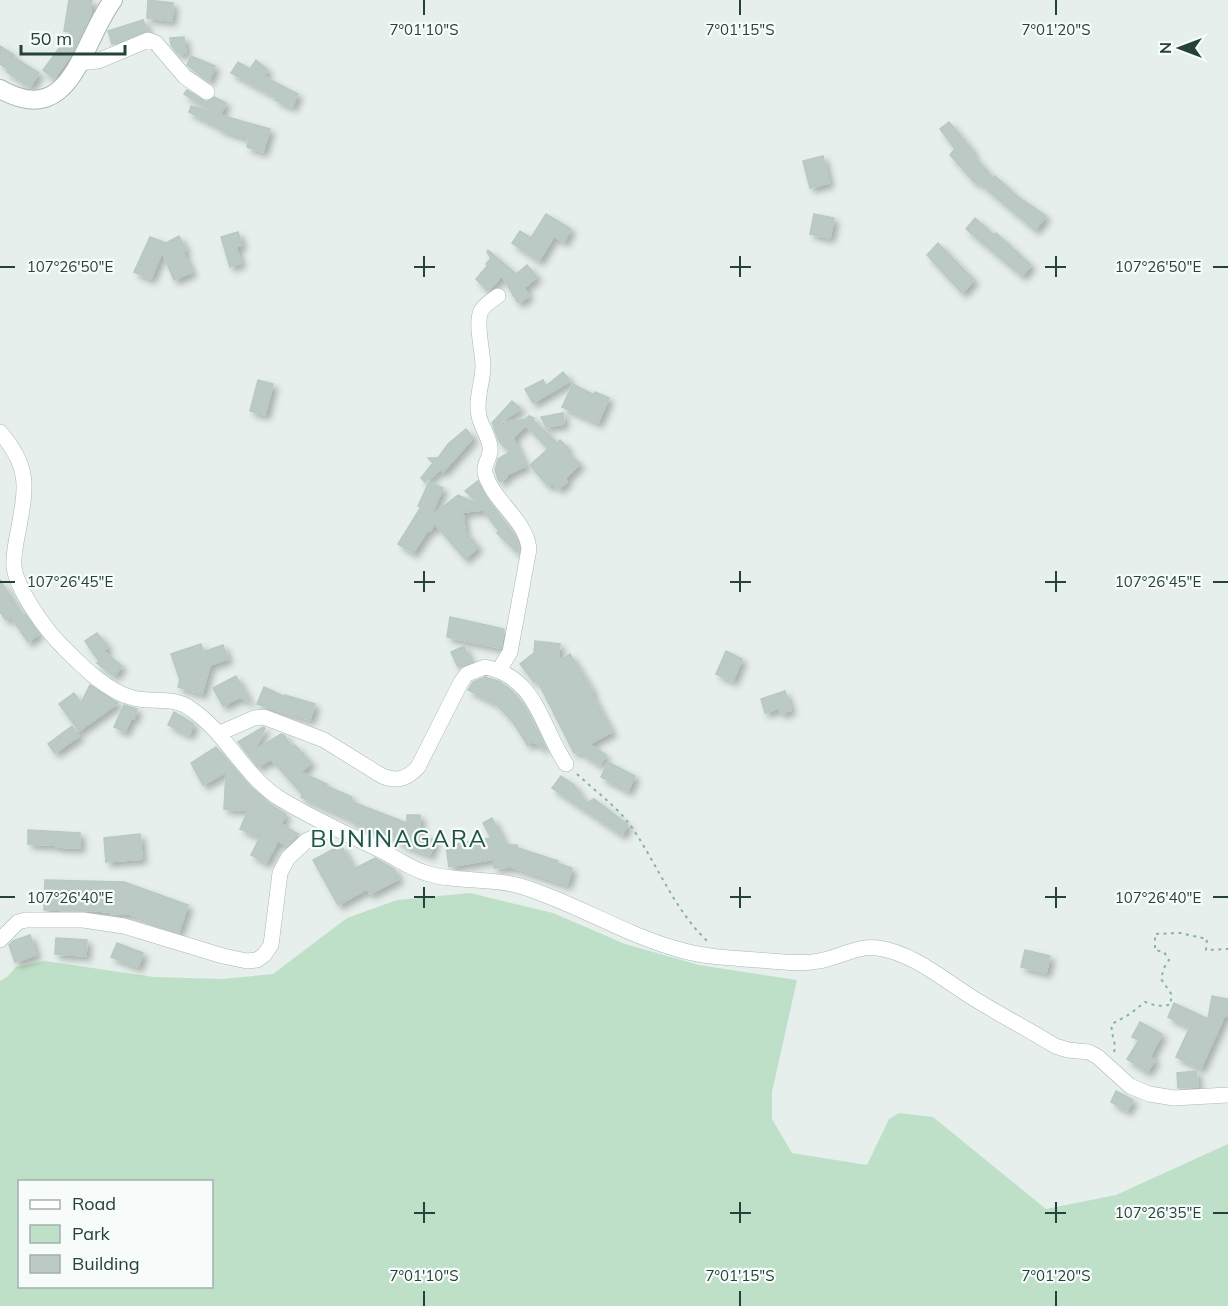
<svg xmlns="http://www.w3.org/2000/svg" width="1228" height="1306" font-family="Mulish,sans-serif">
<defs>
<filter id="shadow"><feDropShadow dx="4.5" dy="4.5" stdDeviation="3" flood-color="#0004"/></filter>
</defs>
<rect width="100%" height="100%" fill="#e6efeb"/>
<path fill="#bfe0c8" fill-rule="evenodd" d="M 470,893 L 553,913 L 625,944 L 699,965 L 797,980 L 772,1092 L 772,1119 L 792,1153 L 867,1165 L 889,1119 L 899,1113 L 933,1117 L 1046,1209 L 1116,1195 L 1228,1144 L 1228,1306 L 0,1306 L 0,981 L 7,977 L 16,967 L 45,961 L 154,977 L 222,979 L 273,974 L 347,918 L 397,900 ZM 20,1182 L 212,1182 L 212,1286 L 20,1286 Z"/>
<path fill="#bbcac4" stroke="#b8c9c2" stroke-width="1.5" filter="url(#shadow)" d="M 69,0 L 92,0 L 90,17 L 72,53 L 54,79 L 43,70 L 71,32 L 64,31 Z
M 148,0 L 173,3 L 172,21 L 147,18 Z
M 143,20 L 148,31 L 112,44 L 108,31 Z
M 184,37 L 186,53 L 178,54 L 171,45 L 170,38 Z
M 0,46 L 14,55 L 13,57 L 39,73 L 30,87 L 7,72 L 8,69 L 0,64 Z
M 191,56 L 215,66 L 209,81 L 187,65 Z
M 256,60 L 268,70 L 263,76 L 298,94 L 292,107 L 275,100 L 277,97 L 231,73 L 238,62 L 250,69 Z
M 187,90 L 206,102 L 215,97 L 226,103 L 220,115 L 270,129 L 263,152 L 247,147 L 249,139 L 219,129 L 219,127 L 189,112 L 191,106 L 208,111 L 209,109 L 184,94 Z
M 949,122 L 973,151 L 971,153 L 993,178 L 995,176 L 1017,196 L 1046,216 L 1035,230 L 977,181 L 975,183 L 950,155 L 955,149 L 940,129 Z
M 823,156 L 829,183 L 810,188 L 803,161 Z
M 546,214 L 571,229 L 564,242 L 554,236 L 539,261 L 512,243 L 520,231 L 531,238 Z
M 814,214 L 834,218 L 830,238 L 810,234 Z
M 975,218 L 994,235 L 996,233 L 1031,265 L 1022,276 L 966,229 Z
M 238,232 L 242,245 L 236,247 L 241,263 L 230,267 L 221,237 Z
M 179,236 L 186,250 L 183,252 L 192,272 L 174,280 L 162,252 L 151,279 L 134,272 L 150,237 L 166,243 Z
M 938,243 L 974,280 L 962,293 L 927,255 Z
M 488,250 L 516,274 L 527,265 L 537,277 L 524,288 L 529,296 L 518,303 L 502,276 L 488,291 L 476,279 L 488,265 L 486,264 L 491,258 L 487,252 Z
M 563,372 L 570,381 L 533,403 L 525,389 L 543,380 L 546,386 Z
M 258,380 L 273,384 L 265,415 L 250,411 Z
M 573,384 L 594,395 L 595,392 L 609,398 L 598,423 L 562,407 Z
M 512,401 L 521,409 L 496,424 L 526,419 L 529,416 L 534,418 L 532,419 L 557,443 L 560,440 L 568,448 L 565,450 L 580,464 L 565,479 L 567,482 L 558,489 L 553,483 L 548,486 L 530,465 L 548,449 L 526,425 L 513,438 L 526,466 L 506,475 L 507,477 L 500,482 L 498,479 L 495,470 L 498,459 L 510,452 L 499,441 L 492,423 Z
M 563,413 L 564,424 L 546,427 L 541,417 Z
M 466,429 L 473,438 L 443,472 L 441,469 L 425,482 L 421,478 L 433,463 L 428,458 L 438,458 L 448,444 Z
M 478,481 L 487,499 L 513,533 L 519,549 L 517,552 L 497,533 L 499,531 L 483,510 L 463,512 L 465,532 L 478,547 L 465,559 L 435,524 L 430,531 L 428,530 L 413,553 L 398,544 L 421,507 L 418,506 L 429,482 L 443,488 L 431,516 L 458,495 L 482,506 L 465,491 Z
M 0,580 L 23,616 L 25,614 L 39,634 L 28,642 L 11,617 L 6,620 L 0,612 Z
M 450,617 L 504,629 L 501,648 L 447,637 Z
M 97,633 L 108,647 L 103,651 L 122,666 L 114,676 L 97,663 L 99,661 L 85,641 Z
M 535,641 L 560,644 L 558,661 L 570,654 L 593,692 L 591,693 L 612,732 L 589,744 L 606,755 L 600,765 L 578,751 L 574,753 L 537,680 L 534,682 L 520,664 L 534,653 Z
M 201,644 L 203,652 L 223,645 L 228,659 L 210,665 L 202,694 L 178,687 L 180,680 L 171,654 Z
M 464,646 L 471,662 L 458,667 L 451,652 Z
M 726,651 L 742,659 L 733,681 L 716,674 Z
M 236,676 L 250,702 L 240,697 L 223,706 L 213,688 Z
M 485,677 L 498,681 L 510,689 L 521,702 L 546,749 L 531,741 L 528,746 L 513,722 L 495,703 L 468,690 L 473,682 Z
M 90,685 L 118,703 L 79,731 L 59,704 L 74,693 L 81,703 Z
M 264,687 L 285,697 L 285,695 L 315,704 L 310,720 L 257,704 Z
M 785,691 L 791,710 L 781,714 L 779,708 L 765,713 L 761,699 Z
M 124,705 L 137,709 L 134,719 L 131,718 L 125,732 L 114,727 Z
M 174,712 L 194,724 L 189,735 L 168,725 Z
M 72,726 L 79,736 L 55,753 L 48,744 Z
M 263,727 L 265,728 L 255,750 L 281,734 L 284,735 L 292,748 L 295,745 L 311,763 L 301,772 L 327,784 L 326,786 L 352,797 L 350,801 L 407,823 L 407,815 L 420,815 L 420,835 L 435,840 L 430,855 L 401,844 L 402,841 L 351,821 L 351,819 L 301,797 L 302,794 L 271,759 L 258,767 L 238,742 Z
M 216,747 L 247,783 L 247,786 L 253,789 L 270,804 L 286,814 L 281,824 L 298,834 L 287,846 L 278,841 L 266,863 L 251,855 L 260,837 L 240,829 L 248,810 L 224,809 L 226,772 L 203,785 L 191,763 Z
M 608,762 L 635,776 L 628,791 L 601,777 Z
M 561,776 L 574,785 L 586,803 L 594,799 L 628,825 L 622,835 L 552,788 Z
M 492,818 L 506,845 L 517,845 L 518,848 L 558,861 L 557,863 L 572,868 L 567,885 L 512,867 L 494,868 L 494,859 L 449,867 L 446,846 L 491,838 L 483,823 Z
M 28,830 L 80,833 L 80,848 L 56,847 L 56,845 L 28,844 Z
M 140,834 L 142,859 L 106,862 L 104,838 Z
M 341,845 L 354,869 L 375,858 L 394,869 L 399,879 L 370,894 L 367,889 L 338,905 L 313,860 Z
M 45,880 L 124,882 L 188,905 L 179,932 L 130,914 L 112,914 L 111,912 L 99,911 L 44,910 Z
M 30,935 L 36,955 L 15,962 L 9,945 L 13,941 Z
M 56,938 L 87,940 L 86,956 L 55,954 Z
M 117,943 L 143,953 L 138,967 L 111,957 Z
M 1025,950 L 1050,956 L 1046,973 L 1021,967 Z
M 1212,996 L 1228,999 L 1228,1016 L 1225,1015 L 1201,1068 L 1176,1057 L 1190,1027 L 1168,1017 L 1174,1003 L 1208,1019 Z
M 1140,1022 L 1162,1034 L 1150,1057 L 1155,1060 L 1147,1072 L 1127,1059 L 1139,1040 L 1132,1037 Z
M 1196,1071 L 1198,1087 L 1178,1088 L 1177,1073 Z
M 1116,1091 L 1133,1100 L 1127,1111 L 1111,1102 Z"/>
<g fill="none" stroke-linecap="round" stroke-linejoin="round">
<defs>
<path id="minor" d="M 78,63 L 98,61 L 148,40 L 156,43 L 185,77 L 207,92
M 498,296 C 492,300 485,304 481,311 C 475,324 483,351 483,366 C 483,382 475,400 479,416 C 481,427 489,436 490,447 C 492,457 483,463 485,473 C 493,502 526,519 529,549 L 510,652 L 499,670
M 0,432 C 31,468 26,488 18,532 C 16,543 13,555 14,566 C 16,589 46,630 62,646 C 81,665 106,691 133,698 C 153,703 174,696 191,709 C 225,732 242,772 276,796 C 310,818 348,834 384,852 C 398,859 412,869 426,873 C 457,883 490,877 520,886 C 574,902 623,934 677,949 C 703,957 731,958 758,960 C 777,961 799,965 819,961 C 839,958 857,945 878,948 C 913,953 944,980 973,998 C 1000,1015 1028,1029 1055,1046 L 1068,1050 L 1089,1052 L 1098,1057 L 1130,1086 L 1149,1094 L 1174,1098 L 1228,1095
M 220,733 L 254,718 L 264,717 L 324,740 L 382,776 C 397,782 407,779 418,767 L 461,682 L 467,674 L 485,667 C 537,677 540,725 566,764
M 0,940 L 18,922 L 26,920 L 83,920 L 124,926 L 223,956 L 247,961 L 257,960 L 264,955 L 271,945 L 280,873 L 288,858 L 306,841 L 333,828"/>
<path id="tertiary" d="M 0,89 C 72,130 81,43 113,0"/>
</defs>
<use href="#minor" stroke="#a8b8b2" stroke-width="16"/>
<use href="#tertiary" stroke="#a8b8b2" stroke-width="20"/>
<path stroke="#86b3a5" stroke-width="2" stroke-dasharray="3 4.5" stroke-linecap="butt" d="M 577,774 C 596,792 618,807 633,829 C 658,866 674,909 707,941
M 1114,1052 C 1117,1043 1110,1034 1112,1024 L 1130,1014 L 1145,1002 L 1157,1006 L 1170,1005 L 1172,995 L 1161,979 L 1164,968 L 1169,960 L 1164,952 L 1155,950 L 1155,934 L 1180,933 L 1207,939 L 1206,950 L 1228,949"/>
<use href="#minor" stroke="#fff" stroke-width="15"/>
<use href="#tertiary" stroke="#fff" stroke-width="18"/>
</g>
<path fill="none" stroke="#24423a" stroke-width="2" d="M 424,0 L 424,15M 740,0 L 740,15M 1056,0 L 1056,15M 424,256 L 424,277M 740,256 L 740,277M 1056,256 L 1056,277M 0,267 L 15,267M 414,267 L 435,267M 730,267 L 751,267M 1045,267 L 1066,267M 1213,267 L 1228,267M 424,571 L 424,592M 740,571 L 740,592M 1056,571 L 1056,592M 0,582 L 15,582M 414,582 L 435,582M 730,582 L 751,582M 1045,582 L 1066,582M 1213,582 L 1228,582M 424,887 L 424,908M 740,887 L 740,908M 1056,887 L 1056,908M 0,897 L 15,897M 414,897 L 435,897M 730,897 L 751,897M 1045,897 L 1066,897M 1213,897 L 1228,897M 424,1202 L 424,1223M 740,1202 L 740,1223M 1056,1202 L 1056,1223M 414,1213 L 435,1213M 730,1213 L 751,1213M 1045,1213 L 1066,1213M 1213,1213 L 1228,1213M 424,1291 L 424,1306M 740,1291 L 740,1306M 1056,1291 L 1056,1306"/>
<g text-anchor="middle" stroke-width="4.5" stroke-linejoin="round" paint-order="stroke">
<g font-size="24" letter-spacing="1.5" fill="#1f5548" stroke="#f7fbf9">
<text x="399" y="847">BUNINAGARA</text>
</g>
</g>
<g font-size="15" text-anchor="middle" fill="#24423a" stroke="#f7fbf9" stroke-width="4.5" stroke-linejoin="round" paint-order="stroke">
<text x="424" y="35">7°01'10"S</text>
<text x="740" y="35">7°01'15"S</text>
<text x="1056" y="35">7°01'20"S</text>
<text x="1158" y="272">107°26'50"E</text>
<text x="70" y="272">107°26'50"E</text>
<text x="1158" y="587">107°26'45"E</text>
<text x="70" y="587">107°26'45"E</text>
<text x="1158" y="903">107°26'40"E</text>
<text x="70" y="903">107°26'40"E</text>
<text x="1158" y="1218">107°26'35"E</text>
<text x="424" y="1281">7°01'10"S</text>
<text x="740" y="1281">7°01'15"S</text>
<text x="1056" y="1281">7°01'20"S</text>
</g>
<rect x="18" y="1180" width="195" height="108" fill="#f7fbf9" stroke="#a3b1ad" stroke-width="1.5"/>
<rect x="30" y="1200" width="30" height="9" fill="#ffffff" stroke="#a3b1ad" stroke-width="1.5"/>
<text x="72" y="1210" font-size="18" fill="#24423a">Road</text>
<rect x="30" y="1225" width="30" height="18" fill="#bfe0c8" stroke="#a3b1ad" stroke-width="1.5"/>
<text x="72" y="1240" font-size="18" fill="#24423a">Park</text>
<rect x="30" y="1255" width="30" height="18" fill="#bbcac4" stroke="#a3b1ad" stroke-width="1.5"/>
<text x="72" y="1270" font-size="18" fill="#24423a">Building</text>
<g transform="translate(1180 48) rotate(270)" stroke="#f7fbf9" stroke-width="4.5" paint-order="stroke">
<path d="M0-4.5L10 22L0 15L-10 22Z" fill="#24423a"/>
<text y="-9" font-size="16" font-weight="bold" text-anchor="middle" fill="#24423a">N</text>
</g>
<path d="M21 45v9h104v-9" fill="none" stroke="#24423a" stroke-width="3"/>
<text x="30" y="45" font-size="18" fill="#24423a" stroke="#f7fbf9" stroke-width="4.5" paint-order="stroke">50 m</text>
</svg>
